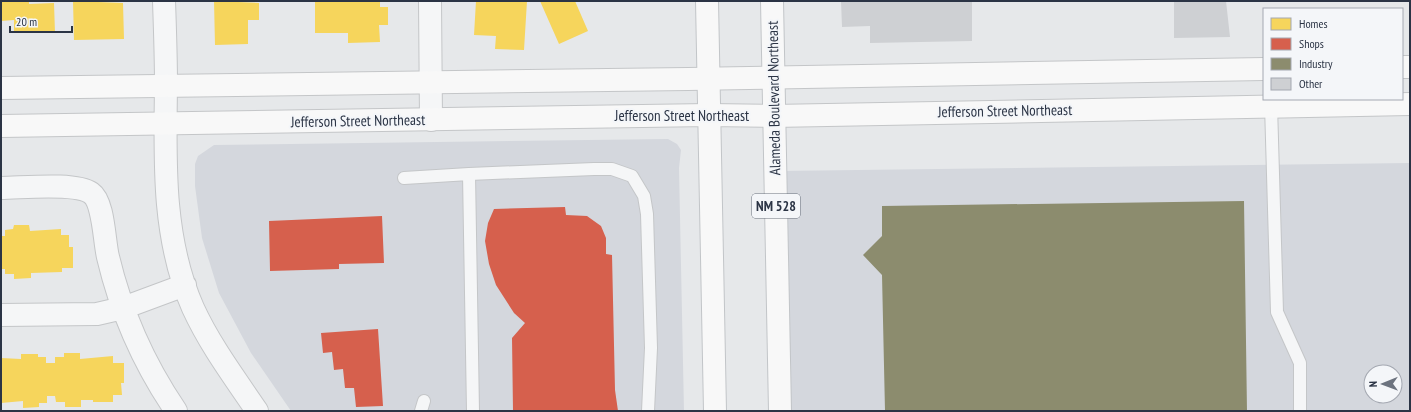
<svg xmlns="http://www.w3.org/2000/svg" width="1411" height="412" font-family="'PT Sans Narrow',sans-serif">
<rect width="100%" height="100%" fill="#e6e8ea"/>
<path fill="#d4d7dd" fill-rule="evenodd" d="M 668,139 L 677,144 L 681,150 L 679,168 L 684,411 L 291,411 L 251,353 L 219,293 L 202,238 L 195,186 L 195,164 L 198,156 L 214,145 Z
M 1410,163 L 1410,411 L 783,411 L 778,171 ZM 1371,372 L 1395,372 L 1395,396 L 1371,396 Z"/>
<path fill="#f6d55c" d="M 1,1 L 29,1 L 29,4 L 54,3 L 55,33 L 14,33 L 14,20 L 1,21 Z
M 73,1 L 123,3 L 124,39 L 74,40 Z
M 214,1 L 259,3 L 259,20 L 248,20 L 248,44 L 215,45 Z
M 315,1 L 380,1 L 380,7 L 388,7 L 388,25 L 379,25 L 380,42 L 348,43 L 348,33 L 315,33 Z
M 476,1 L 527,1 L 524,50 L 495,49 L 496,36 L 474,35 Z
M 540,1 L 575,1 L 588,31 L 559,44 Z
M 14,225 L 29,225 L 30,231 L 61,229 L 61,235 L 69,235 L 69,247 L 73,247 L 73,268 L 62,268 L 62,272 L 31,273 L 31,278 L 14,279 L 14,274 L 5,274 L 5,269 L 1,269 L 1,236 L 5,236 L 5,230 L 13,229 Z
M 64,353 L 80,353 L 80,359 L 113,356 L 113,363 L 124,363 L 124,383 L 121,383 L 122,395 L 113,395 L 113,402 L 93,402 L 93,400 L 81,400 L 81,407 L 65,407 L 65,402 L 56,402 L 55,396 L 47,396 L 47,403 L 39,403 L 39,407 L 23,408 L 23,401 L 1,403 L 1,358 L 21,359 L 21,354 L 38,354 L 38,357 L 46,357 L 46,363 L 55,363 L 55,357 L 64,357 Z"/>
<path fill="#d6604d" d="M 565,207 L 566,215 L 587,216 L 601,226 L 606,238 L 606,254 L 612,255 L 615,390 L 618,411 L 513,411 L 512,338 L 525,323 L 514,313 L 496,285 L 489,264 L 485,241 L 488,223 L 494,209 Z
M 382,216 L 384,263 L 339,264 L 339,269 L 270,271 L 269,221 Z
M 378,329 L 383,406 L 356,407 L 354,388 L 345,388 L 343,369 L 334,370 L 332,352 L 323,353 L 321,333 Z"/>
<path fill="#8c8c6e" d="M 1244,201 L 1247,411 L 885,411 L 882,275 L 863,255 L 882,236 L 882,206 Z"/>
<path fill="#ced0d3" d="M 841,1 L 972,1 L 972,41 L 870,43 L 870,26 L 842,27 Z
M 1174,1 L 1226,1 L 1230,37 L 1174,38 Z"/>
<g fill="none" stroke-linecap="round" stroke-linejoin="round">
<defs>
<path id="lane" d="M 1271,105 L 1277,312 L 1300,363 L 1300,411
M 404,178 L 469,174
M 421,411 L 424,401
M 473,411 L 469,174 L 594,169 L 612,169 L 632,176 L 644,196 L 647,214 L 651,348 L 648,411"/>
<path id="street" d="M 164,1 C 165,29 166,58 166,86 C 165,160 162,238 193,308 C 210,345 234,377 257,411
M 430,1 L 431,120
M 1,188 C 22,188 75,182 91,193 C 104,202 104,241 108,257 C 121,312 144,364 176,411
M 1,315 L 97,314 L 123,308 L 185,285"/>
<path id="secondary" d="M 1402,67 L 1410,67
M 1,88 L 688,79 L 1264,69
M 1,126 L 709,115 L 773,116 L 1410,104"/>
<path id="primary" d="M 707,1 L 715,411
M 772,1 L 780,411"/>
</defs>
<use href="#lane" stroke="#c4c6c8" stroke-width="14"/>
<use href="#street" stroke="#c4c6c8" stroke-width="24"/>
<use href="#secondary" stroke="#c4c6c8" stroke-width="24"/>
<use href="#primary" stroke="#c2c5c8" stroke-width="24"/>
<use href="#lane" stroke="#f5f6f7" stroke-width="12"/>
<use href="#street" stroke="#f5f6f7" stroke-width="22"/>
<use href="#secondary" stroke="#f8f8f8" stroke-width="22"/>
<use href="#primary" stroke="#f8f8f8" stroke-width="22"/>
</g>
<g text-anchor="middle" stroke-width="4" stroke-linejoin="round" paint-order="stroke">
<rect fill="#f4f6f9" stroke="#676e7b" stroke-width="1" x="752" y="194" width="48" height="24" rx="3"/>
<g font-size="14" font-weight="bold" fill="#2b3445">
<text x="776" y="211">NM 528</text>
</g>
<g font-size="15" fill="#2b3445" stroke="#f4f6f9">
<text transform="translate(774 98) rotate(-91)" y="5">Alameda Boulevard Northeast</text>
<text transform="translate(1005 111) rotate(-1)" y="5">Jefferson Street Northeast</text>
<text x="682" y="121">Jefferson Street Northeast</text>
<text transform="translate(358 121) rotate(-1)" y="5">Jefferson Street Northeast</text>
</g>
</g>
<rect width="1411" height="412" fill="none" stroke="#2b3445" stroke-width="4"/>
<rect x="1263" y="8" width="140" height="92" fill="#f4f6f9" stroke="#a4a8b1"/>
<rect x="1271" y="18" width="20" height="12" fill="#f6d55c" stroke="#a4a8b1"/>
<text x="1299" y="28" font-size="12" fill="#2b3445">Homes</text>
<rect x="1271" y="38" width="20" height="12" fill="#d6604d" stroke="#a4a8b1"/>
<text x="1299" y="48" font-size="12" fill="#2b3445">Shops</text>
<rect x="1271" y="58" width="20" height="12" fill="#8c8c6e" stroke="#a4a8b1"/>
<text x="1299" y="68" font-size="12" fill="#2b3445">Industry</text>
<rect x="1271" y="78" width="20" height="12" fill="#ced0d3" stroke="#a4a8b1"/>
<text x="1299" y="88" font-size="12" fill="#2b3445">Other</text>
<g transform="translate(1383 384) rotate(269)"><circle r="19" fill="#f4f6f9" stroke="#a4a8b1"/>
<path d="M0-3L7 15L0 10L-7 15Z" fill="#6c737f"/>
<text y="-6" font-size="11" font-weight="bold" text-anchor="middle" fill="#2b3445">N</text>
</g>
<path d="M10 26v6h62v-6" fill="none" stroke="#2b3445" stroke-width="2"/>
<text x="16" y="26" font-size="12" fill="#2b3445" stroke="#f4f6f9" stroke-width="3" paint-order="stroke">20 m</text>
</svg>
